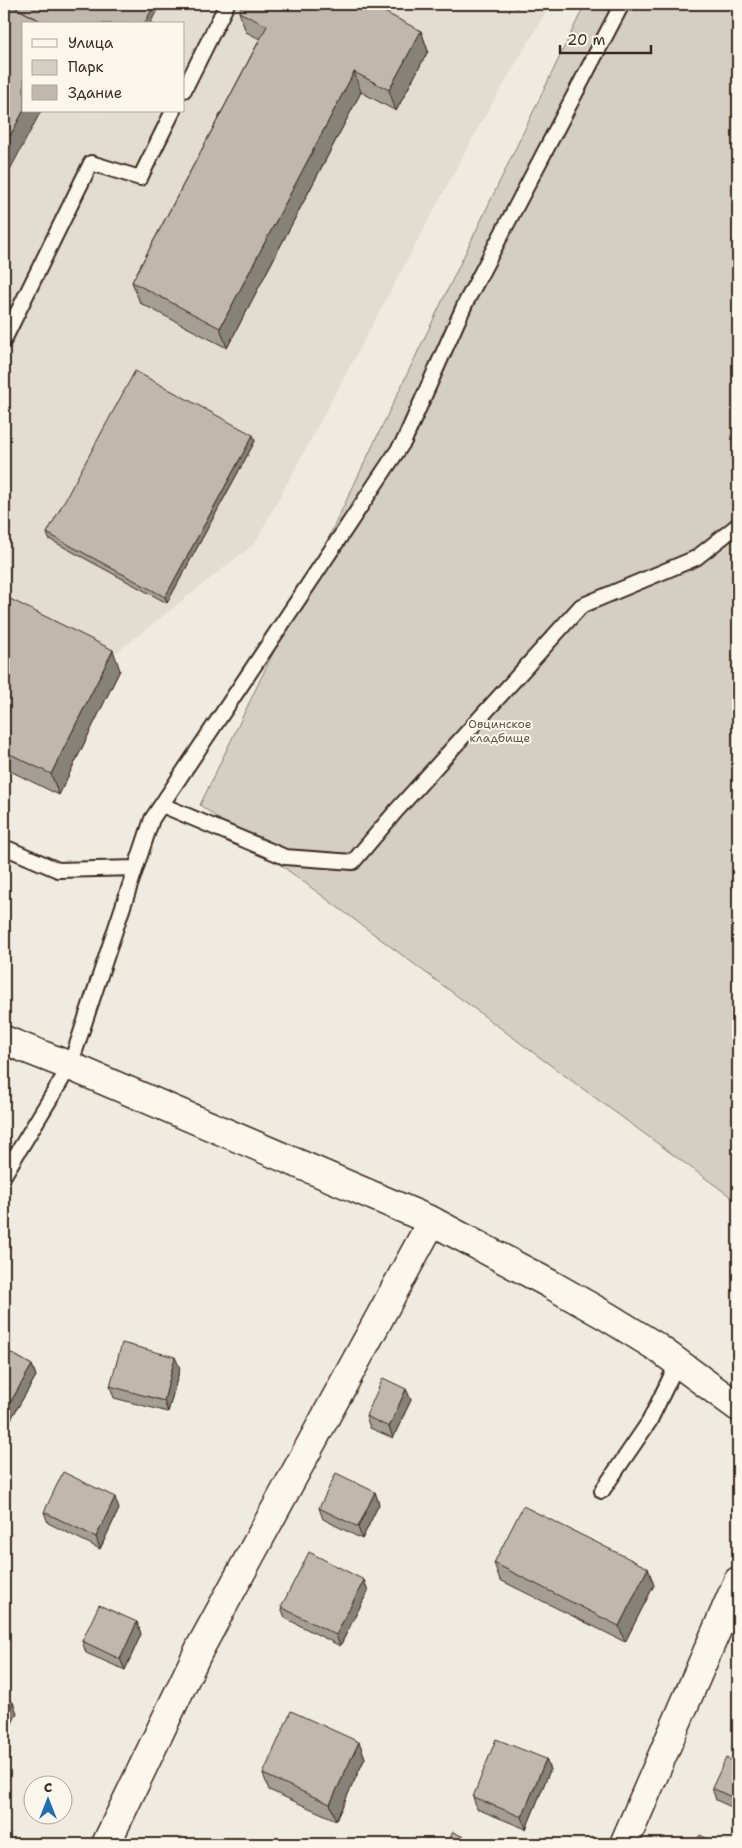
<svg xmlns="http://www.w3.org/2000/svg" width="742" height="1848" font-family="'Shantell Sans',sans-serif">
<rect width="100%" height="100%" fill="#f0ebe0"/>
<filter id="ink" filterUnits="userSpaceOnUse"><feTurbulence type="fractalNoise" baseFrequency=".02" numOctaves="2"/><feDisplacementMap in="SourceGraphic" scale="10" xChannelSelector="R" yChannelSelector="G"/><feConvolveMatrix kernelMatrix="1 2 1 2 8 2 1 2 1" color-interpolation-filters="sRGB"/></filter>
<g filter="url(#ink)">
<path fill="#e2dcd1" fill-rule="evenodd" d="M 4,4 L 551,4 L 482,121 L 255,543 L 116,653 L 4,603 ZM 24,24 L 184,24 L 184,111 L 24,111 Z"/>
<path fill="#d5cec3" stroke="#887c70" d="M 585,4 L 738,4 L 738,1202 L 542,1059 L 200,805 Z"/>
<g fill="none" stroke-linecap="round" stroke-linejoin="round">
<defs>
<path id="service" d="M 184,90 L 227,4
M 4,340 L 91,163 L 140,178 L 173,111
M 162,805 L 285,857 L 353,862 L 396,811 L 581,606 L 696,558 L 738,525
M 4,847 L 58,870 L 135,868
M 4,1175 L 70,1066 L 152,819 L 404,441 L 465,304 L 622,4
M 602,1491 L 649,1422 L 678,1362"/>
<path id="minor" d="M 106,1844 L 200,1648 L 432,1221
M 624,1844 L 738,1581"/>
<path id="secondary" d="M 4,1040 L 70,1066 L 432,1221 L 550,1284 L 608,1317 L 655,1346 L 738,1407"/>
</defs>
<use href="#service" stroke="#3b2a1e" stroke-width="18"/>
<use href="#minor" stroke="#3b2a1e" stroke-width="31"/>
<use href="#secondary" stroke="#3b2a1e" stroke-width="31"/>
<use href="#service" stroke="#fbf7ec" stroke-width="14"/>
<use href="#minor" stroke="#fbf7ec" stroke-width="28"/>
<use href="#secondary" stroke="#fbf7ec" stroke-width="28"/>
</g>
<path fill="#a59e95" stroke="#3b2a1e" d="M 507,4 L 519,4 L 517,8 Z
M 239,12 L 421,31 L 428,51 L 396,111 L 361,92 L 227,348 L 140,303 L 132,282 L 260,39 L 246,32 Z
M 255,441 L 167,603 L 49,539 L 47,533 Z
M 4,596 L 120,670 L 59,795 L 4,768 Z
M 4,1349 L 32,1365 L 36,1376 L 11,1419 L 4,1415 Z
M 180,1368 L 168,1412 L 114,1398 L 110,1386 Z
M 406,1389 L 411,1400 L 393,1438 L 370,1428 L 366,1416 Z
M 375,1492 L 379,1504 L 362,1539 L 323,1519 L 319,1508 Z
M 119,1509 L 100,1549 L 48,1523 L 44,1512 Z
M 494,1563 L 654,1585 L 625,1642 L 500,1580 Z
M 364,1580 L 368,1591 L 340,1646 L 285,1618 L 281,1607 Z
M 137,1622 L 141,1634 L 125,1670 L 86,1653 L 82,1641 Z
M 359,1742 L 365,1758 L 336,1820 L 269,1790 L 263,1774 Z
M 546,1759 L 550,1770 L 526,1829 L 477,1809 L 473,1797 Z
M 738,1764 L 738,1810 L 716,1800 L 712,1788 Z"/>
<path fill="#868179" stroke="#3b2a1e" d="M 155,4 L 160,4 L 150,24 L 144,24 Z
M 421,31 L 428,51 L 396,111 L 389,90 Z
M 354,72 L 361,92 L 227,348 L 220,328 Z
M 24,110 L 24,111 L 41,111 L 4,181 L 4,147 Z
M 253,435 L 255,441 L 167,603 L 165,597 Z
M 113,650 L 120,670 L 59,795 L 51,774 Z
M 175,1357 L 180,1368 L 168,1412 L 164,1401 Z
M 32,1365 L 36,1376 L 11,1419 L 7,1408 Z
M 406,1389 L 411,1400 L 393,1438 L 389,1427 Z
M 375,1492 L 379,1504 L 362,1539 L 358,1527 Z
M 115,1497 L 119,1509 L 100,1549 L 96,1537 Z
M 648,1568 L 654,1585 L 625,1642 L 619,1626 Z
M 364,1580 L 368,1591 L 340,1646 L 336,1635 Z
M 137,1622 L 141,1634 L 125,1670 L 120,1659 Z
M 13,1702 L 17,1713 L 4,1741 L 4,1720 Z
M 359,1742 L 365,1758 L 336,1820 L 330,1804 Z
M 546,1759 L 550,1770 L 526,1829 L 522,1817 Z"/>
<path fill="#c0b8ad" stroke="#3b2a1e" d="M 4,4 L 9,4 L 46,24 L 24,24 L 24,110 L 4,147 Z
M 9,4 L 155,4 L 144,24 L 46,24 Z
M 243,4 L 369,4 L 421,31 L 389,90 L 354,72 L 220,328 L 132,282 L 267,26 L 239,12 Z
M 135,371 L 253,435 L 165,597 L 47,533 Z
M 4,596 L 113,650 L 51,774 L 4,751 Z
M 122,1343 L 175,1357 L 164,1401 L 110,1386 Z
M 4,1349 L 32,1365 L 7,1408 L 4,1406 Z
M 383,1378 L 406,1389 L 389,1427 L 366,1416 Z
M 63,1472 L 115,1497 L 96,1537 L 44,1512 Z
M 336,1473 L 375,1492 L 358,1527 L 319,1508 Z
M 523,1506 L 648,1568 L 619,1626 L 494,1563 Z
M 309,1552 L 364,1580 L 336,1635 L 281,1607 Z
M 99,1605 L 137,1622 L 120,1659 L 82,1641 Z
M 4,1697 L 13,1702 L 4,1720 Z
M 291,1711 L 359,1742 L 330,1804 L 263,1774 Z
M 496,1739 L 546,1759 L 522,1817 L 473,1797 Z
M 726,1758 L 738,1764 L 738,1800 L 712,1788 Z
M 453,1832 L 479,1844 L 447,1844 Z
M 700,1835 L 717,1844 L 694,1844 Z"/>
</g>
<g text-anchor="middle" stroke-width="4" stroke-linejoin="round" paint-order="stroke">
<g font-size="12" fill="#625347" stroke="#fbf7ec">
<text x="500" y="728">Овцинское<tspan x="500" dy="14">кладбище</tspan></text>
</g>
</g>
<rect width="742" height="1848" fill="none" stroke="#fbf7ec" stroke-width="20"/>
<rect x="10" y="10" width="722" height="1828" fill="none" stroke="#3b2a1e" stroke-width="2" filter="url(#ink)"/>
<rect x="22" y="22" width="162" height="90" fill="#fbf7ec" stroke="#aea59a"/>
<rect x="32" y="39" width="25" height="8" fill="#fbf7ec" stroke="#aea59a"/>
<text x="68" y="48" font-size="15" fill="#3b2a1e">Улица</text>
<rect x="32" y="60" width="25" height="15" fill="#d5cec3" stroke="#aea59a"/>
<text x="68" y="72" font-size="15" fill="#3b2a1e">Парк</text>
<rect x="32" y="85" width="25" height="15" fill="#c0b8ad" stroke="#aea59a"/>
<text x="68" y="98" font-size="15" fill="#3b2a1e">Здание</text>
<g transform="translate(48 1800)"><circle r="24" fill="#fbf7ec" stroke="#aea59a"/>
<path d="M0-4L9 19L0 12L-9 19Z" fill="#1f6fb2"/>
<text y="-8" font-size="14" font-weight="bold" text-anchor="middle" fill="#3b2a1e">С</text>
</g>
<path d="M560 45v8h91v-8" fill="none" stroke="#3b2a1e" stroke-width="2.5"/>
<text x="567" y="45" font-size="15" fill="#3b2a1e" stroke="#fbf7ec" stroke-width="4" paint-order="stroke">20 m</text>
</svg>
